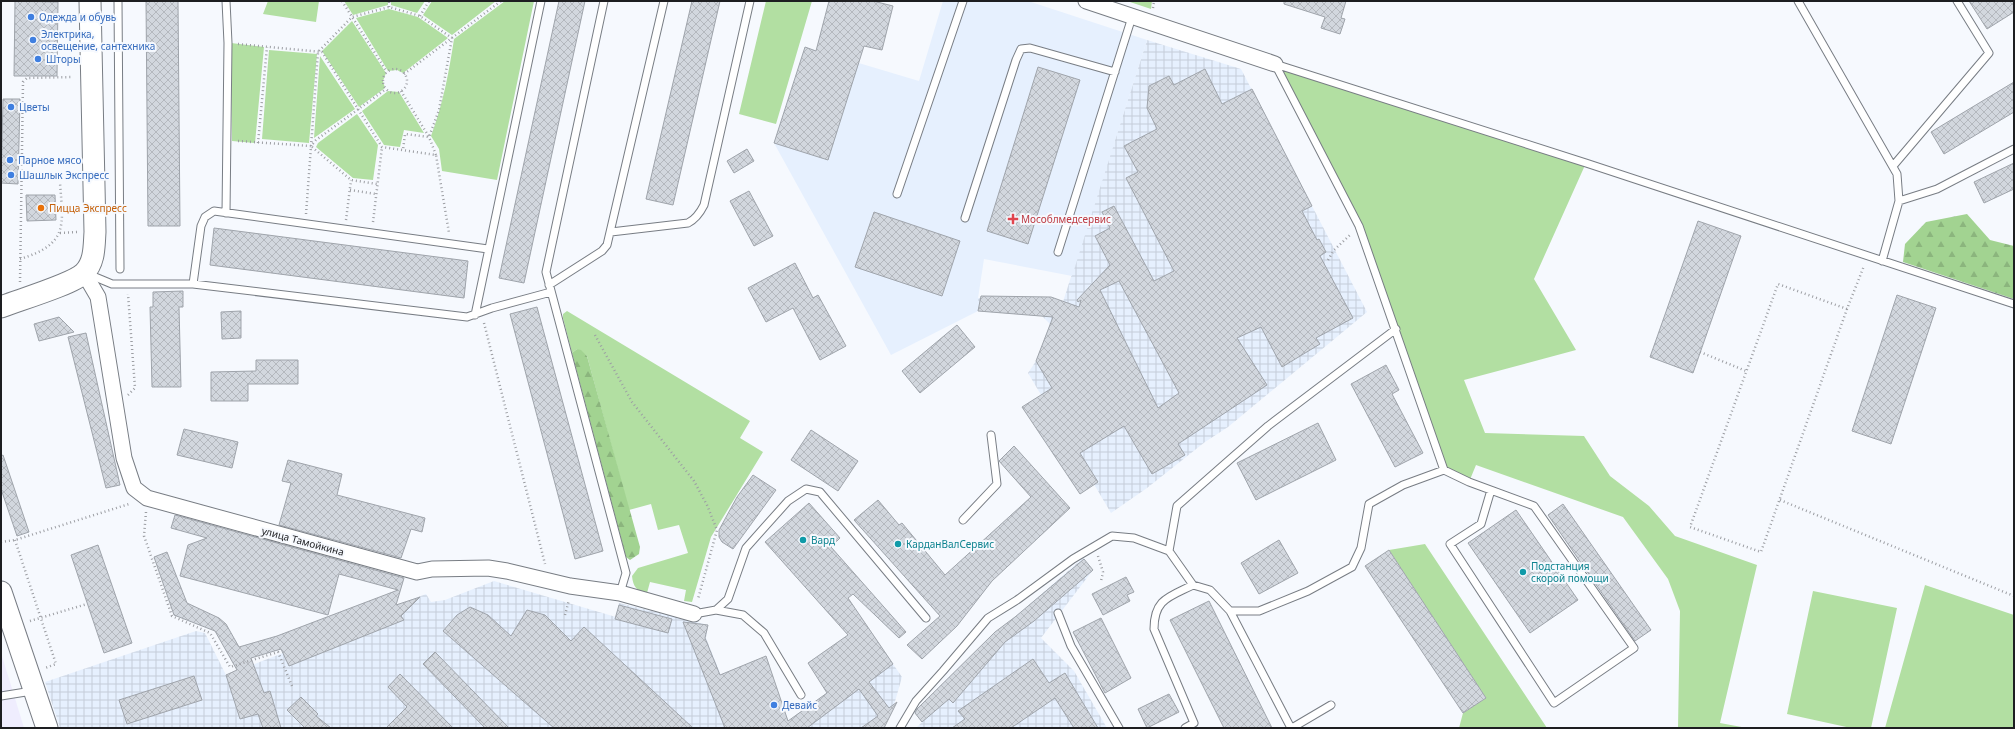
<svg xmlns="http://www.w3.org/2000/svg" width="2015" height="729" font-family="'Noto Sans',sans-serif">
<defs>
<pattern id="industrial-grid" width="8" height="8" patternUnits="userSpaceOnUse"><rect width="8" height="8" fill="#e6f0fe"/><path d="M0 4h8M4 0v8" fill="none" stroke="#c5cdd9"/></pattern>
<pattern id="forest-firs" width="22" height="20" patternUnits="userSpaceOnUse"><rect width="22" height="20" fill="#a2d391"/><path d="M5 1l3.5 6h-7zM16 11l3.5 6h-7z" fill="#8bb57d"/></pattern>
<pattern id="building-cross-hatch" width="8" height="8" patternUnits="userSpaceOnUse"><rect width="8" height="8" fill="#d2d7de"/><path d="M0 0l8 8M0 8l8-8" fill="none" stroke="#b4b8be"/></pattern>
</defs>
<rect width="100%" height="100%" fill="#f6f9fe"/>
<path fill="url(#industrial-grid)" d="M 1147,40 L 1241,69 L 1367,312 L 1228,427 L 1205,442 L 1147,488 L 1111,513 L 1028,373 L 1036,361 L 1050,324 L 1042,316 L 978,311 L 978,298 L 1041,297 L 1061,308 Z
M 1083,558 L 1093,570 L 1041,638 L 1074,671 L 1107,728 L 916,728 L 922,722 L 914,712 L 995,632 L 1015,617 Z
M 494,581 L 616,617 L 619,603 L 708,625 L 706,638 L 742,728 L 60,728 L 45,682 L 196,631 L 205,633 L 226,675 L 283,653 L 281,649 L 426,594 L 431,602 L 445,600 Z
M 884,651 L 902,677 L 892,712 L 883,728 L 779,728 Z"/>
<path fill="#efedfe" d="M 1,653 L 14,695 L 24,728 L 1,728 Z"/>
<path fill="#e6f0fe" d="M 943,1 L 1028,1 L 1147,40 L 1072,276 L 984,259 L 978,298 L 978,311 L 891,355 L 774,143 L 805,47 L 919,81 Z"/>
<path fill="#b2dfa2" d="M 268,1 L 319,1 L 316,22 L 263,14 Z
M 344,1 L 388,1 L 388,5 L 353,15 Z
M 391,1 L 425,1 L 417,13 L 391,5 Z
M 432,1 L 496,1 L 452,35 L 423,15 Z
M 505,1 L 534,1 L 497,180 L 442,171 L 439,149 L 431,136 C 443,104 449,72 454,39 Z
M 766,1 L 812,1 L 776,124 L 739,114 Z
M 1127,1 L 1152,1 L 1151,9 Z
M 389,9 L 418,17 L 448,38 L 403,73 L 397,70 L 388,71 L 356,18 Z
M 352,21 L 386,73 L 383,81 L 385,88 L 359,107 L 322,51 Z
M 231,43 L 264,47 L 255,143 L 232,141 Z
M 269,50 L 317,54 L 309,143 L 262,139 Z
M 320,56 L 355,109 L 314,138 Z
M 1275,64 L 1586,163 L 1534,279 L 1576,350 L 1464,380 L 1485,433 L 1584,436 L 1610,476 L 1649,506 L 1675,536 L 1757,565 L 1720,723 L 1747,728 L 1678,728 L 1680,611 L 1668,579 L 1623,517 L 1476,465 L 1469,482 L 1444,470 L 1359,226 Z
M 388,91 L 399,92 L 424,133 L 404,130 L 400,147 L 384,145 L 362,111 Z
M 357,114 L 378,145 L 373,180 L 353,178 L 316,147 L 318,143 Z
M 567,311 L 750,421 L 740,438 L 763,452 L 711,537 L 692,602 L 684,601 L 686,590 L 650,582 L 647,593 C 637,591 633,587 632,576 L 638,568 L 688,553 L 679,525 L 658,530 L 651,504 L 629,510 L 587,356 L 577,349 L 572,353 L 563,318 L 563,314 Z
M 1425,544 L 1547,728 L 1459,728 L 1463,713 L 1486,698 L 1389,550 Z
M 1925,585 L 2014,615 L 2014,728 L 1885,728 Z
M 1813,591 L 1897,608 L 1871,728 L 1851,728 L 1787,714 Z"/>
<path fill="url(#forest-firs)" d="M 1967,214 L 1990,240 L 2014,246 L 2014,299 L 1903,262 L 1905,244 L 1926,222 Z
M 577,349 L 581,350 L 587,356 L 640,547 L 639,554 L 630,560 L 626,557 L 572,353 Z"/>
<path fill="url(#building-cross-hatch)" stroke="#9fa4ab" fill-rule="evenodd" d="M 15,1 L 58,2 L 57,76 L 14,76 Z
M 146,1 L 178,1 L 180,226 L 148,226 Z
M 559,1 L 585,1 L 524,283 L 499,278 Z
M 692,1 L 720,1 L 673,205 L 646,199 Z
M 829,1 L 873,1 L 893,6 L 882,50 L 864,46 L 828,160 L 774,143 L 805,47 L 816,51 Z
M 1284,1 L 1346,1 L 1341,18 L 1345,19 L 1340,34 L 1321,28 L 1325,17 L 1284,4 Z
M 1969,1 L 2014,1 L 2014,12 L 1987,29 Z
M 1038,67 L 1080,80 L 1028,244 L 987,231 Z
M 1205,69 L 1222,104 L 1252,89 L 1312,206 L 1302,211 L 1317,240 L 1319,239 L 1326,252 L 1320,256 L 1353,318 L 1316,338 L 1320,344 L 1282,367 L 1261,327 L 1237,338 L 1267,385 L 1178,444 L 1185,455 L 1152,474 L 1124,426 L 1080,453 L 1098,482 L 1080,494 L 1022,407 L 1052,388 L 1036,361 L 1053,317 L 978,311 L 981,296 L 1051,297 L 1079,307 L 1081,300 L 1078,302 L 1077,300 L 1110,265 L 1095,236 L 1110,228 L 1102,212 L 1114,206 L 1154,281 L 1174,271 L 1126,178 L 1138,172 L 1124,146 L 1157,129 L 1147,108 L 1149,86 L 1169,76 L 1174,85 ZM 1119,281 L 1179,393 L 1158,408 L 1100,290 Z
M 2014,82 L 2014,112 L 1944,154 L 1931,132 Z
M 3,99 L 20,99 L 18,184 L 1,183 Z
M 747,149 L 754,161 L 734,173 L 727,161 Z
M 2014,163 L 2014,189 L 1984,203 L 1974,182 Z
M 749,191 L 773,236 L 754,246 L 730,201 Z
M 26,195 L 55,195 L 56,220 L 27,221 Z
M 874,212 L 960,241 L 942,296 L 855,267 Z
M 1698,221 L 1741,236 L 1693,373 L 1650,357 Z
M 214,228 L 468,261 L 464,298 L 210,265 Z
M 795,263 L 813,298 L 818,295 L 846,346 L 820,360 L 793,308 L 766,322 L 748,288 Z
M 183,291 L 183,307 L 179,307 L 181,387 L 152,387 L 150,307 L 153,307 L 153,292 Z
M 1897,295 L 1936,308 L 1891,444 L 1852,431 Z
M 537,307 L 603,551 L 575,559 L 510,314 Z
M 241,311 L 241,338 L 222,339 L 221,312 Z
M 59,317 L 74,332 L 39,341 L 34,324 Z
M 957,325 L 975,347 L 920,393 L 902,371 Z
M 86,333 L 120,485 L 106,488 L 68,337 Z
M 256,360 L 298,360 L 298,384 L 248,384 L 248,401 L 211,401 L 211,372 L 256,371 Z
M 1386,365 L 1399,390 L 1392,394 L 1423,453 L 1395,467 L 1351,384 Z
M 1318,423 L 1336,460 L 1256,500 L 1237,463 Z
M 184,429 L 238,442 L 232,468 L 177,455 Z
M 811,430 L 858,461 L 838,491 L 791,460 Z
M 1014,446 L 1070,508 L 992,581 L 957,626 L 922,659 L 907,645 L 940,616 L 854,520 L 878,500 L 899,525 L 902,523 L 945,575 L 1031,497 L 999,461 Z
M 3,455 L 29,532 L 17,536 L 1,489 L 1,456 Z
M 288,460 L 342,474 L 337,495 L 425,518 L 422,532 L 411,529 L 401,558 L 279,525 L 291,483 L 282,481 Z
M 753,475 L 776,490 L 733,549 L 722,542 L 719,537 L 719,530 L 737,497 Z
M 809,503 L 840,538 L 831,547 L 906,632 L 899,638 L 853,594 L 848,598 L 893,664 L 869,682 L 889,708 L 897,702 L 884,728 L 861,728 L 878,716 L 859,689 L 807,728 L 725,728 L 683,622 L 708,625 L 705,638 L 720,675 L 766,656 L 788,721 L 827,693 L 808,663 L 848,635 L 765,542 Z
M 1563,504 L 1651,630 L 1635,641 L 1548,515 Z
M 1516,510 L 1578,600 L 1530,633 L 1468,543 Z
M 175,515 L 404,578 L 396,605 L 420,597 L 401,616 L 404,620 L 289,666 L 281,649 L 251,658 L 264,693 L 270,691 L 281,728 L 263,728 L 258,714 L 240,719 L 226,675 L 237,670 L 215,631 L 174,615 L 154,557 L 167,552 L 187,603 L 219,618 L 226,624 L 239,647 L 277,636 L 398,590 L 339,574 L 328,615 L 180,576 L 188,545 L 207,538 L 171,528 Z
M 1279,540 L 1298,573 L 1259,594 L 1241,563 Z
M 98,545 L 132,643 L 104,653 L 71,555 Z
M 1389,550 L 1486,698 L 1463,713 L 1365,566 Z
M 1084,559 L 1093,570 L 1034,621 L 1005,642 L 953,703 L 949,699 L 922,722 L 915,713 L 917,709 L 995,632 L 1015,617 Z
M 1126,577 L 1134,592 L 1127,595 L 1130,601 L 1103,615 L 1092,594 Z
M 1209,601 L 1272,728 L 1224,728 L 1170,620 Z
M 619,605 L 672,619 L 668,633 L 615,619 Z
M 470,607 L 488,615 L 511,636 L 527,610 L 545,615 L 571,641 L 584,627 L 693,728 L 554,728 L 443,631 L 457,615 Z
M 1101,618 L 1131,678 L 1105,693 L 1073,632 Z
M 435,652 L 509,728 L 485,728 L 423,664 Z
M 1033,659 L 1049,683 L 1065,673 L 1098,728 L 1074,728 L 1055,698 L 1011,728 L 952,728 L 965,719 L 958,711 Z
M 400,674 L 453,728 L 386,728 L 407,707 L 388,687 Z
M 194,676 L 202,700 L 127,724 L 119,700 Z
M 1169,694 L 1179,712 L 1147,728 L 1138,709 Z
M 301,697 L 318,714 L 316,716 L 331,728 L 305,728 L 287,710 Z"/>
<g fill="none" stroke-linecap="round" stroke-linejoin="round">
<defs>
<path id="lane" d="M 118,1 L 120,269
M 226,1 L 228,43 L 226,213
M 604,1 L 546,272 L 626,573 L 620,593
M 1798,1 L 1897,174 L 1899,201 L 1882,261
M 1275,64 L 1586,163 L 2014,304
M 1893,166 L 1989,53 L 1957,1
M 897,194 L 963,1
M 1899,201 L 1937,189 L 2014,149
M 965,218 L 1016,60 L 1021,49 L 1030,48 L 1115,72
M 611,232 L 688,223 C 696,219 700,213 704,205 L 750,1
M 1058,252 L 1132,17
M 88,274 L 112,284 L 193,284 L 467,317 L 492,308 L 551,292
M 193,284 L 201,226 L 205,217 L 214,211 L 488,249
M 549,285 L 602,251 L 607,245 L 664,1
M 475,315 L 541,1
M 1444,470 L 1469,482 L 1534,506 L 1634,648 L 1554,703 L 1450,544 L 1481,524 L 1491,490
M 963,520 L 997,484 L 991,435
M 1169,551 L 1177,506 L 1268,426 L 1396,329
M 716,610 L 743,615 L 764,633 L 801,695
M 1230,611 L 1259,611 L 1308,591 L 1352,567 L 1361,548 L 1369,504 L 1403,485 L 1444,470 L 1359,226 L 1275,64
M 1058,613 L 1071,646 L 1119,728
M 694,614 L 716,610 L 728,599 L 746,548 L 788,501 L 806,489 L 820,492 L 926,618
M 1,696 L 32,691
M 900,728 L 916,701 L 943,671 L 988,618 L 1017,600 L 1073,559 L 1112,536 L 1134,538 L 1169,551 L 1193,585 L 1210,590 L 1230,611 L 1291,728
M 1185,728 L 1194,723 L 1154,629 C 1154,599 1169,597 1193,585
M 1292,728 L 1331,705"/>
<path id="street" d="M 1086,1 L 1275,64
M 84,273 L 98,297 L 124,458 L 134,488 L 147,498 L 417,572 L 432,569 L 488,568 L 507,571 L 570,586 L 620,593 L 694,614"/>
<path id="secondary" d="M 1,307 C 19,300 73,284 84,273 C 95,262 94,246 95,232 L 90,1
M 1,592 L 47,728"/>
</defs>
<use href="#lane" stroke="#787d84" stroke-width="9"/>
<use href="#street" stroke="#787d84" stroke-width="17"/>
<use href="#secondary" stroke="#787d84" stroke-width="23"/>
<path stroke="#9c9ea3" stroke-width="2.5" stroke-dasharray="1 3" stroke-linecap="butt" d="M 342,1 L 387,72
M 389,7 L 389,1
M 1153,8 L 1154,1
M 420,16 L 429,1
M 238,44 L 322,52 L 382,147 L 436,155 L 449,233
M383 81a12 12 0 1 1 24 0a12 12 0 1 1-24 0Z
M 404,74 L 501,1
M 401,91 L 429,137 L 436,155
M 238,141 L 311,146 L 316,140 L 386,89
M 258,143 L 267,47
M 312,147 L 351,180 L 377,184
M 350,190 L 376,194
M 306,214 L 318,52 L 352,17 L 389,7 L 420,16 L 452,38 L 439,110 L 429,137 L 405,134 L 403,150
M 346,220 L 351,180
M 373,222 L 382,147
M 60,233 L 78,232
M 20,259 C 69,244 63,225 60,183
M 1328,260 L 1334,250 L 1350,235
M 20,282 L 23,82 L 27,78 L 73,77
M 1847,309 L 1778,284 L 1690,527 L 1761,552 L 1847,309 L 1864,266
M 484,323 L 545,564
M 595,335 L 632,402 L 694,481 L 707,505 L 717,530 L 698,599
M 1700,352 L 1746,371
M 128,395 L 135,388 L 128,294
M 1780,500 L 2014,596
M 146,512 L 144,536 L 172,616 L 210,633 L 230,667 L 278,652 L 292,686
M 15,540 L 56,664 L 45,668
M 1,542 L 15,540 L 129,504
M 1098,556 L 1103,572 L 1101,581
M 565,615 L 569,600
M 30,621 L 87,604"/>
<use href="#lane" stroke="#fff" stroke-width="7"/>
<use href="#street" stroke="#fff" stroke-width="15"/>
<use href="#secondary" stroke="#fff" stroke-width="21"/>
</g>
<g fill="#3f7fe0" stroke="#f6f9fe" stroke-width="1.5">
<circle cx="31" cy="17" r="4"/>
<circle cx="33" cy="40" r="4"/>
<circle cx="38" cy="59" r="4"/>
<circle cx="11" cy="107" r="4"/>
<circle cx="10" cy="160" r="4"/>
<circle cx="11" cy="175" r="4"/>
<circle cx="774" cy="705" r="4"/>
</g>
<circle fill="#e8710a" stroke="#f6f9fe" stroke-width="1.5" cx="41" cy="208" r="4"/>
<path fill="#e0444e" stroke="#f6f9fe" stroke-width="1.5" d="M1011 213h4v4h4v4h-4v4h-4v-4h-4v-4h4z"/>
<g fill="#0f9aa8" stroke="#f6f9fe" stroke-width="1.5">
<circle cx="803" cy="540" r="4"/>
<circle cx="898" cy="544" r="4"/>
<circle cx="1523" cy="572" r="4"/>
</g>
<g text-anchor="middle" stroke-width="4" stroke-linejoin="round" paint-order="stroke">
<g font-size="10" fill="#366cbe" stroke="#f6f9fe" text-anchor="start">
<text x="39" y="21">Одежда и обувь</text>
<text x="41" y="38">Электрика,<tspan x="41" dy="12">освещение, сантехника</tspan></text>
<text x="46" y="63">Шторы</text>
<text x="19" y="111">Цветы</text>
<text x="18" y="164">Парное мясо</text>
<text x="19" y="179">Шашлык Экспресс</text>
<text x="782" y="709">Девайс</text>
</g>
<g font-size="10" fill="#c56008" stroke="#f6f9fe" text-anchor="start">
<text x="49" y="212">Пицца Экспресс</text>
</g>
<g font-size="10" fill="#be3a42" stroke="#f6f9fe" text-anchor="start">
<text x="1021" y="223">Мособлмедсервис</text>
</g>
<g font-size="10" fill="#0d838f" stroke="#f6f9fe" text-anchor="start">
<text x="811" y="544">Вард</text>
<text x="906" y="548">КарданВалСервис</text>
<text x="1531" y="570">Подстанция<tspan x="1531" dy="12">скорой помощи</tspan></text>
</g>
<g font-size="10" fill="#1d1e21" stroke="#f6f9fe">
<text transform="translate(303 541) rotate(15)" y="4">улица Тамойкина</text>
</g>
</g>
<rect width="2015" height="729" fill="none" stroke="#1d1e21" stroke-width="4"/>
</svg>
